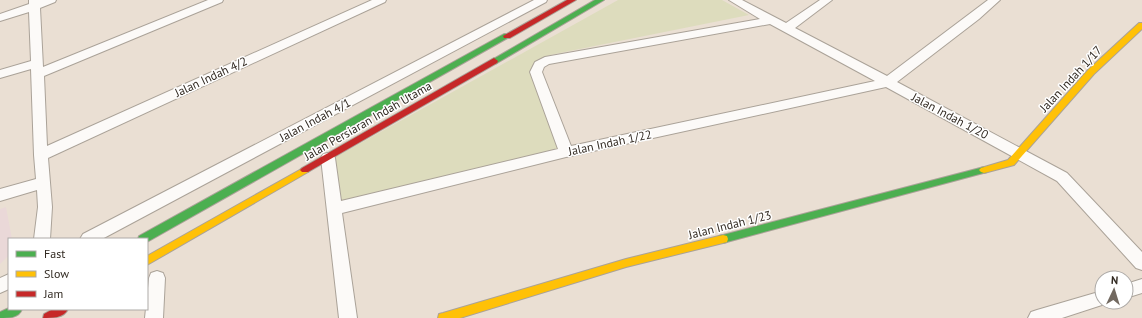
<svg xmlns="http://www.w3.org/2000/svg" width="1142" height="318" font-family="'PT Sans',sans-serif">
<rect width="100%" height="100%" fill="#eadfd3"/>
<path fill="#ead8d8" d="M 6,207 L 12,239 L 9,239 L 9,255 L 0,264 L 0,209 Z"/>
<path fill="#dddcbd" d="M 618,0 L 722,0 L 749,15 L 550,55 L 537,60 L 531,72 L 559,150 L 338,203 L 332,159 Z"/>
<g fill="none" stroke-linecap="round" stroke-linejoin="round">
<defs>
<path id="street" d="M 29,0 L 56,0 L 55,2 L 40,8 L 43,67 L 208,0 L 223,0 L 222,2 L 44,76 L 47,146 L 372,0 L 386,0 L 385,2 L 48,158 L 52,207 L 50,239 L 34,239 L 38,207 L 37,190 L 0,201 L 0,189 L 36,179 L 34,155 L 31,69 L 0,78 L 0,70 L 31,61 L 29,12 L 0,21 L 0,14 L 29,4 Z
M 534,0 L 547,0 L 546,2 L 102,239 L 80,239 L 83,234 Z
M 729,0 L 742,0 L 786,23 L 820,0 L 832,0 L 795,28 L 887,76 L 988,0 L 1000,0 L 979,19 L 897,82 L 1067,173 L 1142,252 L 1142,270 L 1136,268 L 1057,181 L 886,87 L 566,157 L 342,213 L 357,318 L 339,318 L 321,158 L 323,154 L 328,153 L 333,154 L 335,158 L 341,201 L 558,149 L 530,72 L 535,62 L 545,57 L 760,19 ZM 770,24 L 875,81 L 571,146 L 542,72 L 544,67 L 549,64 Z
M 157,271 L 163,273 L 165,278 L 163,318 L 145,318 L 149,278 L 151,273 Z
M 9,274 L 9,289 L 0,293 L 0,278 Z
M 1142,279 L 1142,293 L 1126,298 L 1126,284 Z
M 1102,291 L 1102,302 L 1108,302 L 1108,303 L 1062,318 L 1028,318 L 1031,312 L 1037,310 Z"/>
<path id="fast" d="M 595,0 L 604,0 L 497,63 L 494,64 L 490,61 Z
M 504,34 L 510,34 L 511,36 L 147,242 L 147,239 L 138,239 L 139,236 Z
M 984,167 L 987,168 L 989,170 L 987,172 L 723,243 L 719,242 L 718,239 L 719,236 L 723,235 Z
M 9,308 L 9,309 L 22,309 C 19,318 8,318 0,318 L 0,312 Z"/>
<path id="slow" d="M 1139,23 L 1142,23 L 1142,29 L 1094,74 L 1014,165 L 984,173 L 981,172 L 979,170 L 981,168 L 1008,160 L 1088,70 Z
M 305,167 L 308,168 L 310,170 L 308,172 L 147,265 L 147,256 Z
M 723,235 L 727,236 L 728,239 L 727,242 L 723,243 L 626,267 L 460,318 L 438,318 L 439,314 L 443,313 L 626,259 Z"/>
<path id="jam" d="M 567,0 L 576,0 L 510,38 L 504,38 L 503,36 Z
M 494,58 L 498,61 L 497,63 L 308,172 L 302,172 L 300,170 L 302,168 Z
M 53,309 L 68,309 C 64,318 52,318 43,318 L 44,314 Z"/>
</defs>
<use href="#street" stroke="#aaa298" stroke-width="2"/>
<use href="#fast" stroke="#aaa298" stroke-width="2"/>
<use href="#slow" stroke="#aaa298" stroke-width="2"/>
<use href="#jam" stroke="#aaa298" stroke-width="2"/>
<use href="#street" fill="#fcfaf8" fill-rule="evenodd"/>
<use href="#fast" fill="#4caf50" fill-rule="evenodd"/>
<use href="#slow" fill="#ffc107" fill-rule="evenodd"/>
<use href="#jam" fill="#c62828" fill-rule="evenodd"/>
</g>
<g text-anchor="middle" stroke-width="3" stroke-linejoin="round" paint-order="stroke">
<g font-size="12" fill="#322a22" stroke="#fff">
<text transform="translate(211 77) rotate(-25)" y="4">Jalan Indah 4/2</text>
<text transform="translate(1071 79) rotate(-47)" y="4">Jalan Indah 1/17</text>
<text transform="translate(950 116) rotate(28)" y="4">Jalan Indah 1/20</text>
<text transform="translate(315 120) rotate(-28)" y="4">Jalan Indah 4/1</text>
<text transform="translate(368 121) rotate(-30)" y="4">Jalan Persiaran Indah Utama</text>
<text transform="translate(610 143) rotate(-12)" y="4">Jalan Indah 1/22</text>
<text transform="translate(730 225) rotate(-14)" y="4">Jalan Indah 1/23</text>
</g>
</g>
<rect x="8" y="238" width="140" height="72" fill="#ffffff" stroke="#adaaa7"/>
<rect x="16" y="251" width="20" height="6" fill="#4caf50" stroke="#adaaa7"/>
<text x="44" y="258" font-size="12" fill="#322a22">Fast</text>
<rect x="16" y="271" width="20" height="6" fill="#ffc107" stroke="#adaaa7"/>
<text x="44" y="278" font-size="12" fill="#322a22">Slow</text>
<rect x="16" y="291" width="20" height="6" fill="#c62828" stroke="#adaaa7"/>
<text x="44" y="298" font-size="12" fill="#322a22">Jam</text>
<g transform="translate(1114 290) rotate(4)"><circle r="19" fill="#ffffff" stroke="#adaaa7"/>
<path d="M0-3L7 15L0 10L-7 15Z" fill="#726960"/>
<text y="-6" font-size="11" font-weight="bold" text-anchor="middle" fill="#322a22">N</text>
</g>
</svg>
